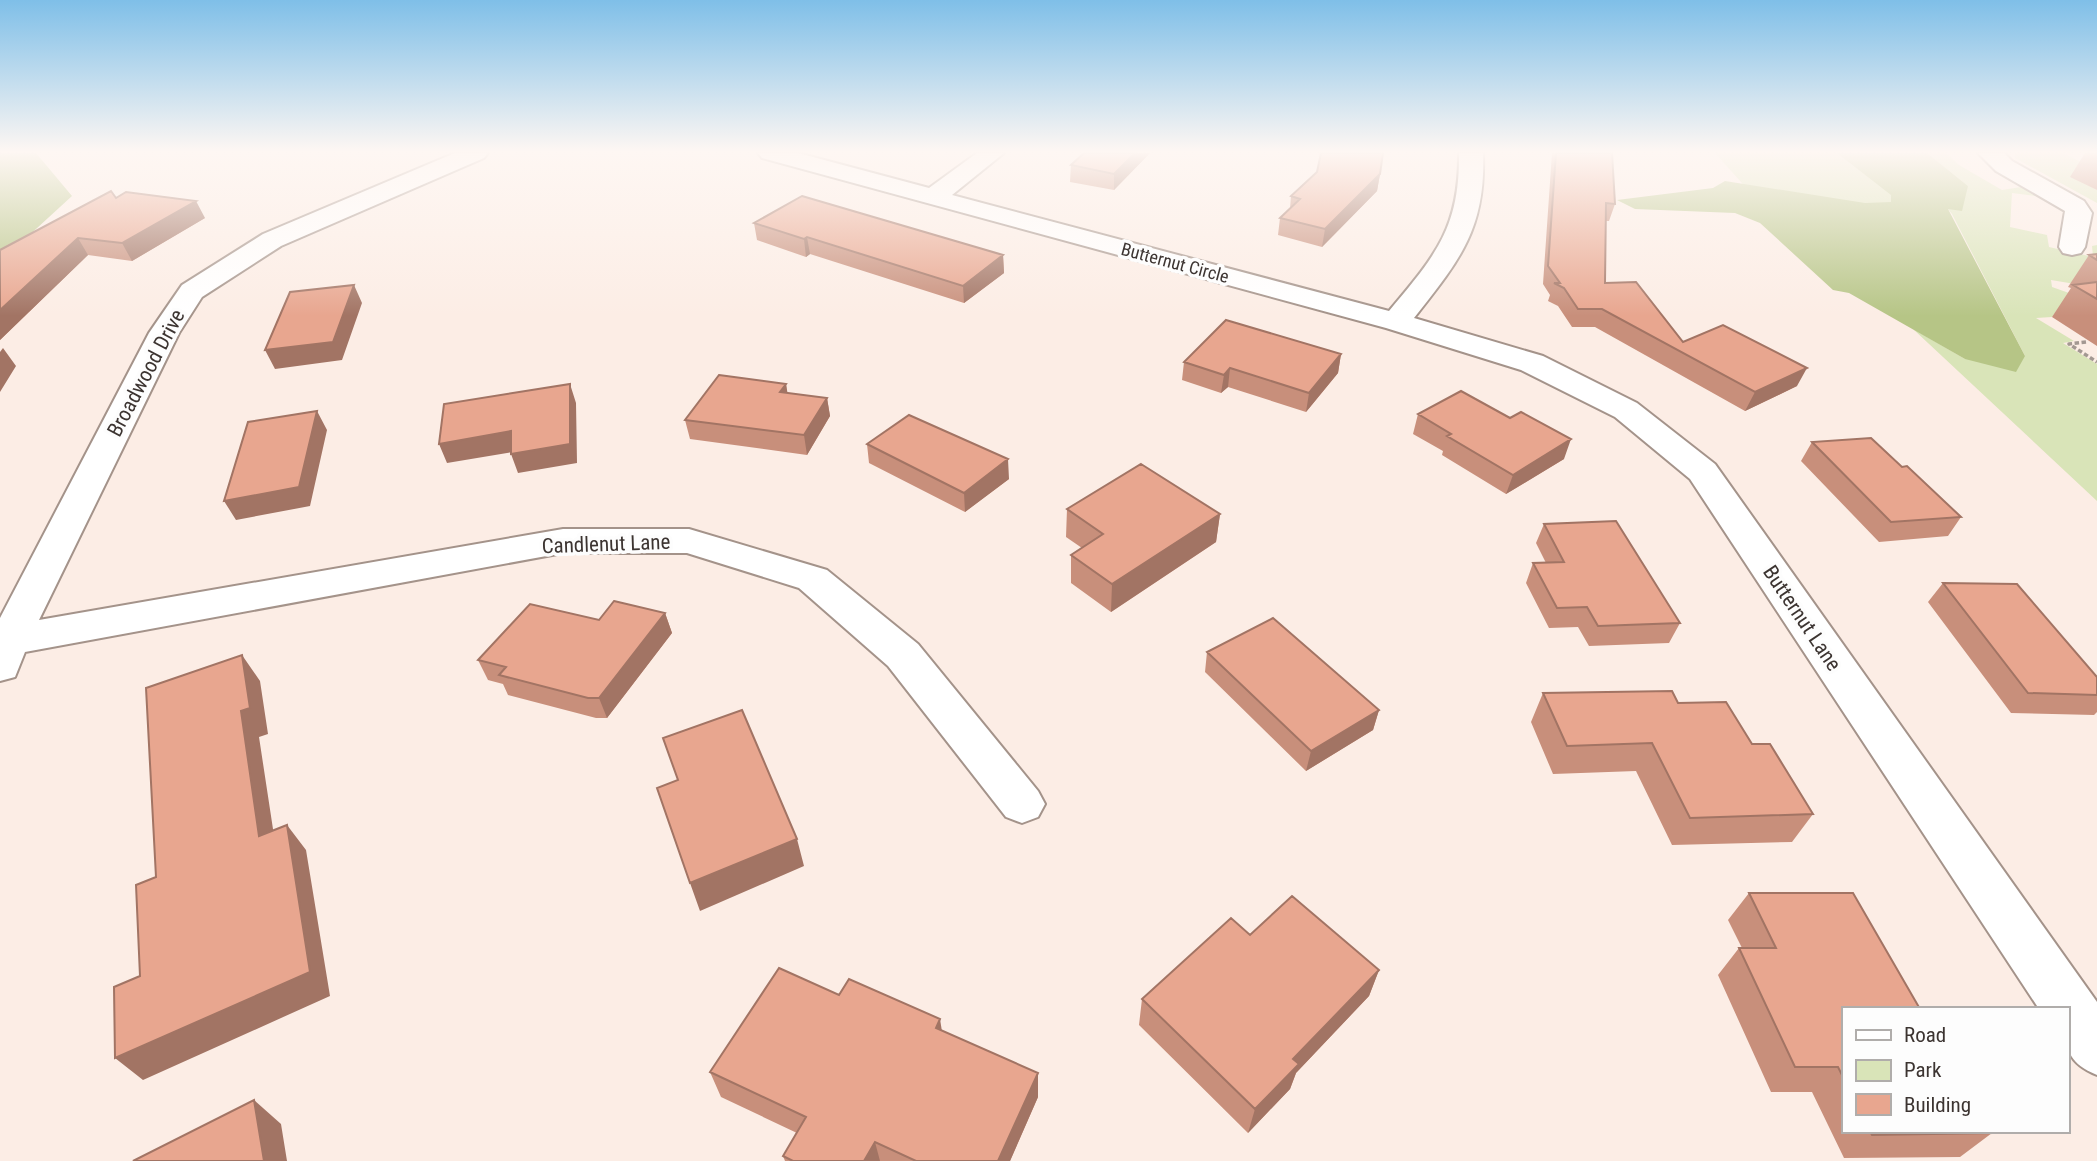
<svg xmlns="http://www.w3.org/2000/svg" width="2097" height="1161" font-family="'Roboto Condensed',sans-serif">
<rect width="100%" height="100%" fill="#fcede5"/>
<path fill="#d9e4b8" d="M 1715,153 L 1858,153 L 1919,205 L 1758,201 Z
M 1927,153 L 1946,153 L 1959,165 L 2002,190 L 2021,187 L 2043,197 L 2012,193 L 2010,227 L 2047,235 L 2049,247 L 2093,257 L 2092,246 L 2097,245 L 2097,283 L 2081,285 L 2051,280 L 2052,287 L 2069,293 L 2052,317 L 2036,318 L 2074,341 L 2063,343 L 2097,364 L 2097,501 L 1913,329 L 1965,359 L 2025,356 L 1952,214 L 1947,208 L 1968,186 Z
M 2015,153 L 2063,153 L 2097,170 L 2072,177 L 2097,190 L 2097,203 L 2015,158 Z"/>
<path fill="#b6c586" d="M 0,153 L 36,153 L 72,196 L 0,262 Z
M 1837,153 L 1927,153 L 1968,186 L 1962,211 L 1948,209 L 2025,356 L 2016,372 L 1965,359 L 1849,293 L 1833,290 L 1760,223 L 1735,213 L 1635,209 L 1617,200 L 1713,188 L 1725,181 L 1865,203 L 1891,202 L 1891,195 Z"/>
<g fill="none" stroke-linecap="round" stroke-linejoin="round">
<defs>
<path id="minor" d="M 455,153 L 488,153 L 484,158 L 281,246 L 202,297 L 179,333 L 39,620 L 563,529 L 689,529 L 827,570 L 918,644 L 1038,791 L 1045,804 L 1038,817 L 1022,823 L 1006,817 L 888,666 L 799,588 L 687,553 L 563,553 L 25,652 L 15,677 L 0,681 L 0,618 L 149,333 L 182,285 L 263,234 Z
M 758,153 L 798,153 L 929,188 L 977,153 L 1004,153 L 952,195 L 1389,311 C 1435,256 1460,228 1459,153 L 1483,153 C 1486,229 1459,261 1414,318 L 1543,356 L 1637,403 L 1715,464 L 2097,1002 L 2097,1075 C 2061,1060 2067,1043 2067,1009 L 2039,1009 L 1690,479 L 1615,417 L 1521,370 L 1386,328 L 762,158 Z
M 1978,153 L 2004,153 L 2012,161 L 2084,201 L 2092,213 L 2085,247 L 2081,253 L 2072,255 L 2063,253 L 2059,247 L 2065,211 L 1996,171 Z"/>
</defs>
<use href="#minor" stroke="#a4938a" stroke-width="4"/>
<path stroke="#a39892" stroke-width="3.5" stroke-dasharray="4.5 2.5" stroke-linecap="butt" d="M 2086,342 L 2069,344 L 2097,362"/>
<use href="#minor" fill="#fff" fill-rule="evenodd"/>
</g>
<path fill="#c88f7b" d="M 1084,153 L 1150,153 L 1114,190 L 1070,182 L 1071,165 Z
M 1552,153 L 1612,153 L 1615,204 L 1609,221 L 1606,221 L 1605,283 L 1683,342 L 1797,386 L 1745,411 L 1595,327 L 1572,327 L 1558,306 L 1548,301 L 1550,295 L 1543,284 Z
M 2085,153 L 2097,153 L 2097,190 L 2070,177 Z
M 1380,174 L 1377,191 L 1322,247 L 1278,235 L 1280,218 L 1290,209 L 1291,196 Z
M 116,198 L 205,218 L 132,261 L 88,255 L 0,340 L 0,250 Z
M 754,223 L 1003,255 L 1004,273 L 964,303 L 810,254 L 806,257 L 757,240 Z
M 2097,254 L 2097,346 L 2052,317 L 2071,288 L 2068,287 L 2089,255 Z
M 1341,354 L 1338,373 L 1306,412 L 1228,387 L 1221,393 L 1182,380 L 1184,362 Z
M 786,384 L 787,393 L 827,398 L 830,416 L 807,455 L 690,439 L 685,420 Z
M 1418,414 L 1564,459 L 1506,494 L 1442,455 L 1443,451 L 1413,434 Z
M 1812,442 L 1961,517 L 1948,536 L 1879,542 L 1801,461 Z
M 867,444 L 1009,479 L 965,512 L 869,463 Z
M 1067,509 L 1220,514 L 1216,542 L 1111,612 L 1071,583 L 1071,555 L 1082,548 L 1066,537 Z
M 1544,524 L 1680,623 L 1669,643 L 1589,646 L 1578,627 L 1549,628 L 1526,583 L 1533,563 L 1546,563 L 1536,543 Z
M 1943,583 L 2097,677 L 2097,712 L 2094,715 L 2011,713 L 1928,602 Z
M 665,613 L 672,633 L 607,718 L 596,718 L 508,695 L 503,684 L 488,680 L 478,660 L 599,620 Z
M 1207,652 L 1379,710 L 1373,730 L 1306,771 L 1205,672 Z
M 1543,693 L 1678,703 L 1752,744 L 1813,814 L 1792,842 L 1672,845 L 1636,771 L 1553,774 L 1531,722 Z
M 1749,893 L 1843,1009 L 1843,1131 L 1991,1131 L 1992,1133 L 1960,1157 L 1844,1158 L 1812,1092 L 1771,1092 L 1718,975 L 1739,948 L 1742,948 L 1728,920 Z
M 1250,935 L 1379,970 L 1369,996 L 1296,1073 L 1290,1089 L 1248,1133 L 1139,1025 L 1142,999 Z
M 839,995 L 942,1031 L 1038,1073 L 1038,1097 L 1010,1161 L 785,1161 L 783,1156 L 797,1133 L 721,1097 L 710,1072 Z"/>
<path fill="#a27464" d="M 1135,153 L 1150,153 L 1114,190 L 1114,174 Z
M 1380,174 L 1377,191 L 1322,247 L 1325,229 Z
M 196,201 L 205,218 L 132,261 L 122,243 Z
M 807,237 L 810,254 L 806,257 L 804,239 Z
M 78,238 L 88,255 L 0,340 L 0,310 Z
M 1003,255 L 1004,273 L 964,303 L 963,286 Z
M 354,285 L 362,303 L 342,360 L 275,369 L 265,350 Z
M 3,348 L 16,366 L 0,392 L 0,352 Z
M 1341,354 L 1338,373 L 1306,412 L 1309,393 Z
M 1230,368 L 1228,387 L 1221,393 L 1224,375 Z
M 1807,368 L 1797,386 L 1745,411 L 1755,392 Z
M 570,384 L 576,403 L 577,463 L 518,473 L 511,454 Z
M 786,384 L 789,402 L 780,392 Z
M 827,398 L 830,416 L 807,455 L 804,435 Z
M 317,411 L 327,430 L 310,506 L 236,520 L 224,501 Z
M 511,431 L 519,451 L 447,463 L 439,444 Z
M 1571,439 L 1564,459 L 1506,494 L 1513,475 Z
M 1008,459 L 1009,479 L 965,512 L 964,493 Z
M 1220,514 L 1216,542 L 1111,612 L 1112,584 Z
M 665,613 L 672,633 L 607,718 L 599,698 Z
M 242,655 L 260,681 L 268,734 L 259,737 L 278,862 L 259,836 L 241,711 Z
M 1379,710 L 1373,730 L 1306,771 L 1311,751 Z
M 287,825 L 306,850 L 330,996 L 143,1080 L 115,1058 Z
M 797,839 L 804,866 L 700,911 L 690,883 Z
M 1379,970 L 1369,996 L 1296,1073 L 1290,1089 L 1248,1133 L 1255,1109 L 1293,1059 Z
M 940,1019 L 944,1044 L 936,1028 Z
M 1038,1073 L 1038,1097 L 1010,1161 L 998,1161 Z
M 254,1100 L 281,1124 L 287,1161 L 264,1161 Z
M 875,1142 L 880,1161 L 864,1161 Z"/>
<path fill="#e8a68f" stroke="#a27464" stroke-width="2" d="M 1084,153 L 1135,153 L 1114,174 L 1071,165 Z
M 1321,153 L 1383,153 L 1380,174 L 1325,229 L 1280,218 L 1300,199 L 1291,196 L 1317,172 Z
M 1556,153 L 1612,153 L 1615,204 L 1606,203 L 1605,283 L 1636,282 L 1683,342 L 1723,325 L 1807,368 L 1755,392 L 1602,309 L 1578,309 L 1564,288 L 1554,283 L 1560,283 L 1548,266 Z
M 111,191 L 116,198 L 126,192 L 196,201 L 122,243 L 78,238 L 0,310 L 0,250 Z
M 802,196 L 1003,255 L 963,286 L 807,237 L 804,239 L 754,223 Z
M 2097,254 L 2097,260 L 2089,255 Z
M 2097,282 L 2097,299 L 2073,285 Z
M 354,285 L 333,342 L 265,350 L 290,292 Z
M 1226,320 L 1341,354 L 1309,393 L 1230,368 L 1224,375 L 1184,362 Z
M 719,375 L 786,384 L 780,392 L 827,398 L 804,435 L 685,420 Z
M 570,384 L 570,444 L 511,454 L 511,431 L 439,444 L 444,404 Z
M 1461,391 L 1510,418 L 1521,412 L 1571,439 L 1513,475 L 1447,436 L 1451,434 L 1418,414 Z
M 317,411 L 299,487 L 224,501 L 248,422 Z
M 909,415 L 1008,459 L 964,493 L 867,444 Z
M 1871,438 L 1902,467 L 1907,466 L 1961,517 L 1891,522 L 1812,442 Z
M 1141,464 L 1220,514 L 1112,584 L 1071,555 L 1103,534 L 1067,509 Z
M 1616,521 L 1680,623 L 1598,626 L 1587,607 L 1557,608 L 1533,563 L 1564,562 L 1544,524 Z
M 1943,583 L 2017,584 L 2097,677 L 2097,695 L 2028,693 Z
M 614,601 L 665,613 L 599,698 L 588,698 L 499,675 L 506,667 L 478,660 L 530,604 L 599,620 Z
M 1273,618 L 1379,710 L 1311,751 L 1207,652 Z
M 242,655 L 250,708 L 241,711 L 259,836 L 287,825 L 310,972 L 115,1058 L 114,987 L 140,976 L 136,885 L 156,877 L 146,688 Z
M 1672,691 L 1678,703 L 1726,702 L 1752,744 L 1770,744 L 1813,814 L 1690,818 L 1652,743 L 1567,746 L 1543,693 Z
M 742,710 L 797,839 L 690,883 L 657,788 L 678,780 L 663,738 Z
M 1749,893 L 1853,893 L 1920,1009 L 1843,1009 L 1843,1077 L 1838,1067 L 1795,1067 L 1739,948 L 1776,948 Z
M 1292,896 L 1379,970 L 1293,1059 L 1299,1064 L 1255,1109 L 1142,999 L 1231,918 L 1250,935 Z
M 779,968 L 839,995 L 849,979 L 940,1019 L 936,1028 L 1038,1073 L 998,1161 L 916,1161 L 875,1142 L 864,1161 L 793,1161 L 783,1156 L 806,1117 L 710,1072 Z
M 254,1100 L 264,1161 L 133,1161 Z
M 1870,1131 L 1991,1131 L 1992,1133 L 1872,1135 Z"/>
<linearGradient id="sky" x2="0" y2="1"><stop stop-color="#7fbfe8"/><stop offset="0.48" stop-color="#fef7f3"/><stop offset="1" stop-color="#fef7f3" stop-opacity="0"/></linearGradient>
<rect width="2097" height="316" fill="url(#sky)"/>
<g text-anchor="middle" stroke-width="7" stroke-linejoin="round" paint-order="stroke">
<g font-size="18" fill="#3c3431" stroke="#fdfdfd">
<text transform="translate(1175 263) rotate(15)" y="6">Butternut Circle</text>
</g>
<g font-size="21" fill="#3c3431" stroke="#fdfdfd">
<text transform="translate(146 373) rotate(-62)" y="7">Broadwood Drive</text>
<text transform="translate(606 544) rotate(-2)" y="7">Candlenut Lane</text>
<text transform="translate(1802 618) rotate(56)" y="7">Butternut Lane</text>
</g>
</g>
<rect x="1842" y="1007" width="228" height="126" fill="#fdfdfd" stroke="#b0adab" stroke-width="2"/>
<rect x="1856" y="1030" width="35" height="10" fill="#ffffff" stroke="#b0adab" stroke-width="2"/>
<text x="1904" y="1042" font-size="21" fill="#3c3431">Road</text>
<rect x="1856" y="1060" width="35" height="21" fill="#d9e4b8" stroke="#b0adab" stroke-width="2"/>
<text x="1904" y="1077" font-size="21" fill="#3c3431">Park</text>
<rect x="1856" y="1094" width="35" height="21" fill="#e8a68f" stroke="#b0adab" stroke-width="2"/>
<text x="1904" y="1112" font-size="21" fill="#3c3431">Building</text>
</svg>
